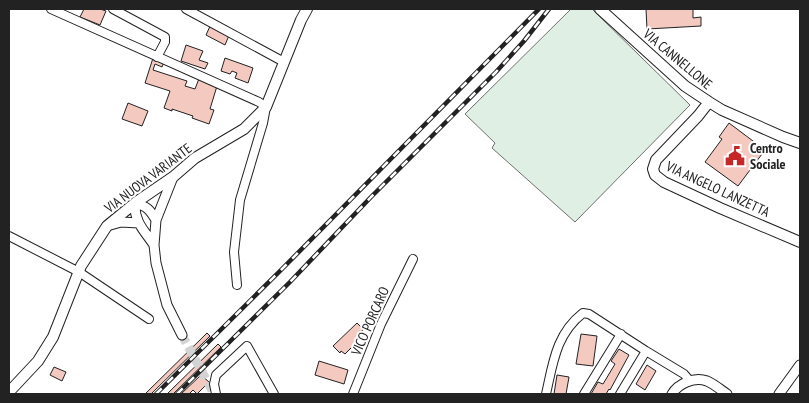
<svg xmlns="http://www.w3.org/2000/svg" width="809" height="403" font-family="'PT Sans Narrow',sans-serif">
<rect width="100%" height="100%" fill="#fff"/>
<path fill="#e0efe3" stroke="#6f6f6f" d="M 571,9 L 592,9 L 690,105 L 575,222 L 492,148 L 495,143 L 465,114 Z"/>
<path fill="#f3c9c0" stroke="#222" d="M 84,9 L 100,9 L 106,11 L 100,25 L 80,17 Z
M 646,9 L 693,9 L 693,18 L 701,17 L 701,26 L 647,29 Z
M 211,24 L 230,33 L 225,45 L 206,35 Z
M 186,45 L 203,51 L 199,60 L 208,63 L 205,69 L 181,61 Z
M 153,58 L 164,62 L 162,67 L 155,64 L 153,70 L 187,81 L 185,86 L 195,89 L 200,76 L 217,86 L 210,109 L 214,110 L 209,124 L 192,118 L 193,116 L 172,109 L 172,111 L 164,108 L 170,91 L 145,83 Z
M 225,58 L 253,68 L 248,83 L 235,78 L 237,73 L 232,71 L 230,74 L 221,71 Z
M 128,103 L 148,111 L 142,126 L 122,119 Z
M 729,123 L 765,150 L 738,186 L 705,162 L 722,139 L 719,137 Z
M 357,323 L 363,329 L 362,331 L 365,334 L 345,354 L 341,351 L 340,353 L 333,346 Z
M 207,333 L 210,336 L 151,394 L 145,394 Z
M 581,334 L 597,336 L 593,366 L 576,364 Z
M 218,344 L 221,347 L 173,394 L 167,394 Z
M 619,349 L 629,355 L 610,390 L 609,389 L 606,394 L 591,394 L 598,382 L 603,384 L 615,364 L 611,361 Z
M 319,361 L 348,370 L 344,384 L 315,375 Z
M 647,365 L 656,371 L 645,390 L 636,384 Z
M 54,367 L 66,372 L 62,381 L 50,375 Z
M 201,375 L 209,382 L 197,394 L 193,390 L 189,394 L 181,394 Z
M 557,375 L 569,377 L 566,394 L 554,394 Z"/>
<g fill="none" stroke-linecap="round" stroke-linejoin="round">
<path stroke="#d3d3d3" stroke-width="9" stroke-dasharray="9 4.5" stroke-linecap="butt" d="M 182,335 L 214,394"/>
<defs>
<path id="minor" d="M 51,9 L 259,102 L 266,107 L 263,123 L 240,200 L 234,252 L 237,285
M 113,9 L 165,37 L 165,42 L 157,57
M 186,9 L 284,62
M 9,236 L 79,272 L 149,319
M 216,394 L 214,384 L 216,375 L 247,346 L 274,394
M 353,394 L 381,324 L 413,259
M 546,394 C 553,363 556,334 583,313 L 589,314 L 646,351 L 684,374 L 690,381
M 584,394 L 621,334
M 620,394 L 646,351"/>
<path id="tertiary" d="M 173,177 L 156,220 L 154,245 L 156,263 L 167,305 L 182,335
M 107,226 L 121,222 L 139,223
M 154,245 C 144,230 134,222 135,203 C 147,206 150,210 156,220
M 672,394 C 678,384 694,376 707,381 C 714,384 721,390 727,394
M 779,394 L 800,365"/>
<path id="secondary" d="M 600,9 L 685,86 L 709,102 L 722,110 L 783,137 L 800,143
M 709,102 L 698,116 L 656,160 L 653,169 L 655,175 L 664,182 L 720,208 L 800,242
M 9,392 L 38,361 L 53,337 L 81,266 L 107,226 L 135,203 L 173,177 L 195,158 L 244,129 L 266,107 L 301,20 L 307,9"/>
</defs>
<use href="#minor" stroke="#222" stroke-width="10"/>
<use href="#tertiary" stroke="#222" stroke-width="11"/>
<use href="#secondary" stroke="#222" stroke-width="12"/>
<use href="#minor" stroke="#fff" stroke-width="8"/>
<use href="#tertiary" stroke="#fff" stroke-width="9"/>
<use href="#secondary" stroke="#fff" stroke-width="10"/>
<defs>
<path id="rail" d="M 156,394 L 281,270 L 539,9
M 177,394 L 290,282 L 371,197 L 496,72 L 524,41 L 549,9"/>
</defs>
<use href="#rail" stroke="#222" stroke-width="4.5"/>
<use href="#rail" stroke="#fff" stroke-width="2.5" stroke-dasharray="8" stroke-linecap="butt"/>
</g>
<defs>
<symbol id="civic-bare" viewBox="-9 -9 18 18"><path d="M-.6-6.5H3V-4.5H.6V-3L4-1V1h2V6H-6V1h2V-1L-.6-3ZM-1.2 2.5V6h2.4V2.5Z" fill="#c62828" stroke="#fff" stroke-width="2.5" paint-order="stroke"/></symbol>
</defs>
<g fill-rule="evenodd">
<use href="#civic-bare" x="721" y="142" width="28" height="28"/>
</g>
<g text-anchor="middle" stroke-width="4" stroke-linejoin="round" paint-order="stroke">
<g font-size="14" fill="#222" stroke="#fff">
<text transform="translate(678 59) rotate(40)" y="5">VIA CANNELLONE</text>
<text transform="translate(148 178) rotate(-37)" y="5">VIA NUOVA VARIANTE</text>
<text transform="translate(718 189) rotate(25)" y="5">VIA ANGELO LANZETTA</text>
<text transform="translate(370 321) rotate(-66)" y="5">VICO PORCARO</text>
</g>
<g font-size="14" font-weight="bold" fill="#222" stroke="#fff" text-anchor="start">
<text x="750" y="153">Centro<tspan x="750" dy="16">Sociale</tspan></text>
</g>
</g>
<rect width="809" height="403" fill="none" stroke="#222222" stroke-width="20"/>
</svg>
